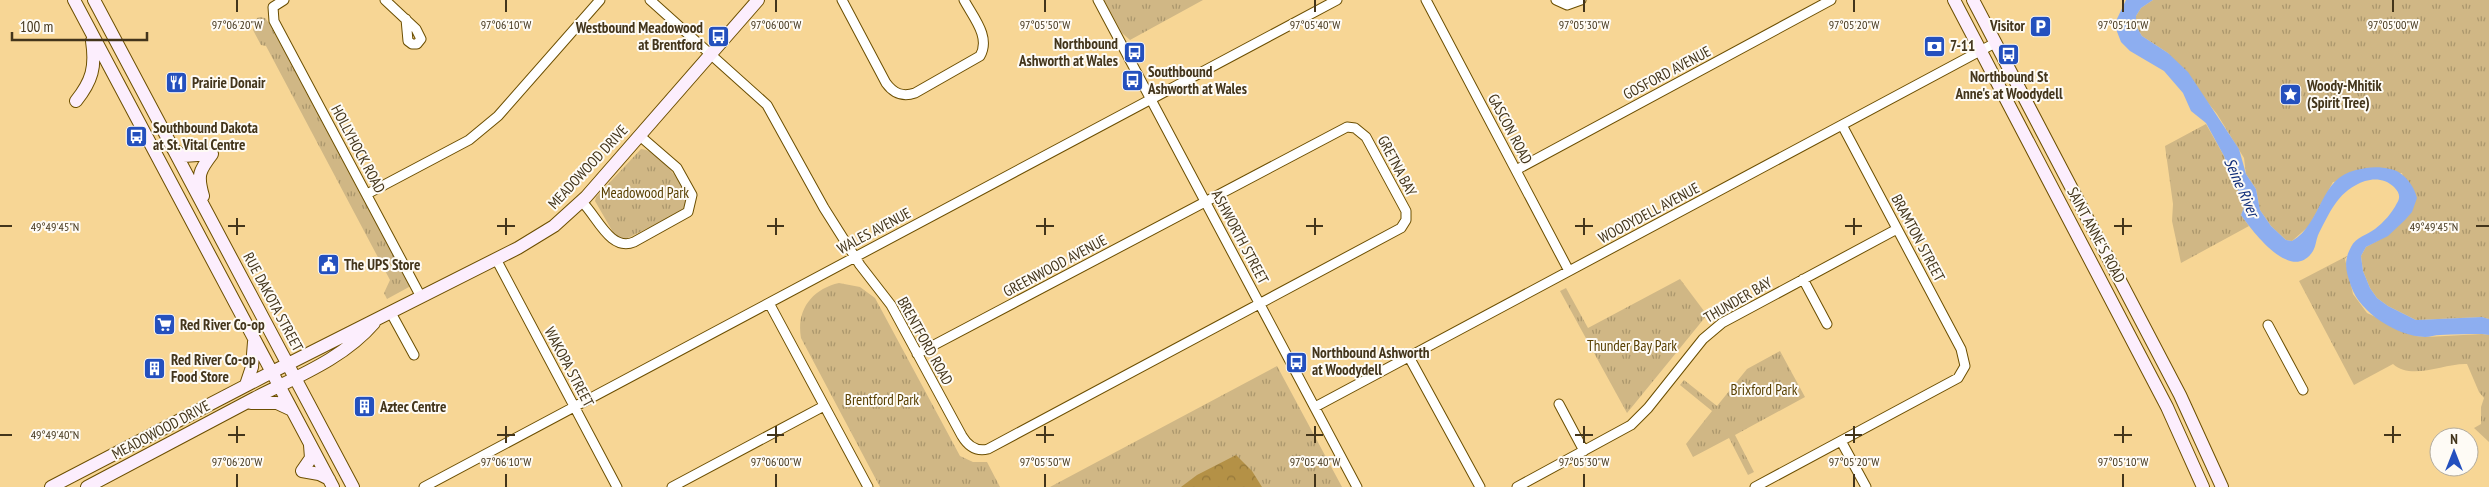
<svg xmlns="http://www.w3.org/2000/svg" width="2489" height="487" font-family="'PT Sans Narrow',sans-serif">
<defs>
<pattern id="grass-tufts" width="24" height="20" patternUnits="userSpaceOnUse" patternTransform="scale(1.25)"><rect width="24" height="20" fill="#d0b785"/><path d="M3 7l-1-3M5 7V3M7 7l1-3M15 17l-1-3M17 17v-4M19 17l1-3" fill="none" stroke="#aa966c"/></pattern>
<pattern id="forest-crowns" width="20" height="18" patternUnits="userSpaceOnUse" patternTransform="scale(1.25)"><rect width="20" height="18" fill="#b49146"/><path d="M2 6a3 3 0 1 1 6 0M12 15a3 3 0 1 1 6 0" fill="none" stroke="#94773a"/></pattern>
</defs>
<rect width="100%" height="100%" fill="#f7d695"/>
<path fill="url(#grass-tufts)" d="M 1104,0 L 1203,0 L 1130,40 L 1122,33 Z
M 2153,0 L 2489,0 L 2489,319 L 2482,317 L 2416,320 L 2388,306 L 2377,298 L 2370,288 L 2363,271 L 2361,256 L 2366,247 L 2388,235 L 2412,211 L 2402,173 L 2333,182 L 2309,226 L 2292,241 L 2286,240 L 2271,226 L 2260,210 L 2256,189 L 2246,174 L 2244,158 L 2217,114 L 2168,53 L 2142,36 L 2136,26 L 2136,16 L 2141,8 Z
M 260,17 L 265,18 L 269,23 L 409,285 L 409,287 L 387,299 L 384,293 L 390,280 L 266,46 L 261,45 L 253,30 L 257,18 Z
M 2206,124 L 2224,156 L 2231,180 L 2246,202 L 2241,215 L 2249,226 L 2181,263 L 2172,221 L 2173,204 L 2165,146 Z
M 641,149 C 657,149 685,184 687,200 L 682,211 L 624,240 L 614,234 L 595,201 L 596,197 Z
M 2347,256 L 2345,259 L 2353,294 L 2367,313 L 2416,336 L 2426,337 L 2482,334 L 2489,335 L 2489,442 L 2474,428 L 2481,424 L 2481,407 L 2484,398 L 2479,392 L 2467,364 C 2444,363 2412,381 2393,364 L 2354,385 L 2299,281 Z
M 1680,279 L 1707,315 L 1627,413 L 1560,291 L 1566,288 L 1588,328 Z
M 839,283 L 860,287 L 875,298 L 960,456 L 973,462 L 987,462 L 1000,487 L 880,487 L 801,338 C 796,310 812,289 839,283 Z
M 1780,351 L 1805,397 L 1735,435 L 1754,472 L 1748,475 L 1729,438 L 1693,457 L 1686,444 L 1712,411 L 1680,385 L 1684,380 L 1717,406 L 1747,369 Z
M 1277,366 L 1342,487 L 1050,487 Z"/>
<path fill="url(#forest-crowns)" d="M 1236,455 L 1252,471 L 1262,487 L 1181,487 L 1197,475 Z"/>
<path fill="#8daef0" d="M 2126,0 L 2153,0 L 2141,8 L 2136,16 L 2136,26 L 2142,36 L 2168,53 L 2188,72 L 2239,149 L 2246,174 L 2256,189 L 2260,210 L 2271,226 L 2286,240 L 2292,241 C 2322,224 2319,178 2356,170 C 2368,167 2378,166 2390,169 C 2403,171 2414,185 2417,198 L 2412,212 L 2405,220 L 2388,236 L 2366,247 L 2361,256 L 2363,271 L 2370,288 L 2377,298 L 2388,306 L 2416,320 L 2482,317 L 2489,319 L 2489,335 L 2482,334 C 2468,334 2454,334 2440,335 C 2435,335 2430,337 2425,337 C 2397,336 2360,313 2351,286 C 2346,271 2343,262 2351,247 C 2356,237 2367,235 2375,229 C 2384,222 2392,213 2397,203 C 2401,197 2399,192 2394,187 C 2386,179 2375,178 2365,181 C 2339,190 2331,210 2319,233 C 2316,239 2316,246 2313,251 C 2292,284 2253,232 2241,215 L 2246,202 L 2231,180 L 2224,156 L 2206,123 L 2191,111 L 2183,93 L 2164,71 L 2130,51 L 2121,42 L 2116,29 L 2116,21 Z"/>
<g fill="none" stroke-linecap="round" stroke-linejoin="round">
<defs>
<path id="street" d="M 284,0 L 273,7 L 274,21 L 421,297
M 385,0 L 416,29 L 421,39 L 417,44 L 412,44 L 408,41 L 406,19
M 650,0 L 767,105 L 824,208 L 860,265 L 891,305 L 962,436 C 968,446 976,452 988,449 L 1401,228 L 1406,220 L 1406,211 L 1366,137 L 1355,128 L 1347,127 L 917,354
M 842,0 L 886,83 C 894,94 903,97 915,93 L 980,56 C 991,37 973,17 964,0
M 1098,0 L 1357,487
M 1426,0 L 1569,271
M 1556,0 L 1567,5 L 1581,0
M 1516,170 L 1831,0
M 367,194 L 469,140 L 498,116 L 600,0
M 582,202 C 597,216 610,252 634,242 L 688,212 L 692,195 L 677,168 L 640,136
M 496,259 L 617,487
M 1803,279 L 1827,324
M 769,303 L 868,487
M 391,313 L 414,355
M 2268,325 L 2303,390
M 1409,357 L 1480,487
M 1559,404 L 1584,451
M 1315,407 L 1995,43
M 1841,441 L 1866,487
M 424,487 L 1337,0
M 672,487 L 824,406
M 1517,487 L 1631,425 L 1648,408 L 1703,339 L 1722,323 L 1897,229
M 1755,487 L 1958,378 L 1965,366 L 1961,349 L 1842,125"/>
<path id="secondary" d="M 74,0 L 333,487
M 94,0 L 353,487
M 1954,0 L 2167,407 L 2203,487
M 1973,0 L 2180,395 L 2222,487
M 76,101 C 92,81 96,67 92,41
M 173,149 L 183,156 L 212,154
M 203,196 C 197,175 199,171 212,154
M 246,385 L 252,367 L 254,342
M 251,403 L 277,403 L 292,410
M 310,445 L 311,458 L 302,471 L 319,474 L 329,479
M 51,487 L 272,372 L 518,248 L 554,226 L 586,197 L 758,0
M 87,487 C 143,457 199,428 255,398 C 296,377 343,359 374,323"/>
</defs>
<use href="#street" stroke="#6b4e01" stroke-width="11"/>
<use href="#secondary" stroke="#6b4e01" stroke-width="14"/>
<use href="#street" stroke="#fff" stroke-width="9"/>
<use href="#secondary" stroke="#fceefd" stroke-width="12"/>
</g>
<path fill="none" stroke="#43351b" stroke-width="2" d="M 237,0 L 237,12M 506,0 L 506,12M 776,0 L 776,12M 1045,0 L 1045,12M 1315,0 L 1315,12M 1584,0 L 1584,12M 1854,0 L 1854,12M 2123,0 L 2123,12M 2393,0 L 2393,12M 237,218 L 237,235M 506,218 L 506,235M 776,218 L 776,235M 1045,218 L 1045,235M 1315,218 L 1315,235M 1584,218 L 1584,235M 1854,218 L 1854,235M 2123,218 L 2123,235M 0,226 L 12,226M 228,226 L 245,226M 497,226 L 515,226M 767,226 L 784,226M 1036,226 L 1054,226M 1306,226 L 1323,226M 1575,226 L 1593,226M 1845,226 L 1862,226M 2114,226 L 2132,226M 2476,226 L 2489,226M 237,426 L 237,443M 506,426 L 506,443M 776,426 L 776,443M 1045,426 L 1045,443M 1315,426 L 1315,443M 1584,426 L 1584,443M 1854,426 L 1854,443M 2123,426 L 2123,443M 2393,426 L 2393,443M 0,435 L 12,435M 228,435 L 245,435M 497,435 L 515,435M 767,435 L 784,435M 1036,435 L 1054,435M 1306,435 L 1323,435M 1575,435 L 1593,435M 1845,435 L 1862,435M 2114,435 L 2132,435M 2384,435 L 2401,435M 237,474 L 237,487M 506,474 L 506,487M 776,474 L 776,487M 1045,474 L 1045,487M 1315,474 L 1315,487M 1584,474 L 1584,487M 1854,474 L 1854,487M 2123,474 L 2123,487"/>
<defs>
<symbol id="parking-square" viewBox="-11 -11 22 22"><rect x="-9" y="-9" width="18" height="18" rx="4" fill="#2450be" stroke="#fefbf5"/><path d="M-3.5-5.5H1a3.5 3.5 0 0 1 0 7H-1V5.5H-3.5ZM-1-3.4V-.6H.8a1.4 1.4 0 0 0 0-2.8Z" fill="#fff"/></symbol>
<symbol id="bus-square" viewBox="-11 -11 22 22"><rect x="-9" y="-9" width="18" height="18" rx="4" fill="#2450be" stroke="#fefbf5"/><path d="M-5-6H5V4H4V6H2V4H-2V6H-4V4H-5ZM-3.5-4V0h7V-4ZM-3.5 1.2v1.5H-2V1.2ZM2 1.2v1.5H3.5V1.2Z" fill="#fff"/></symbol>
<symbol id="bank-square" viewBox="-11 -11 22 22"><rect x="-9" y="-9" width="18" height="18" rx="4" fill="#2450be" stroke="#fefbf5"/><path d="M-6-4H6V4H-6ZM0-2.3a2.3 2.3 0 1 0 0 4.6a2.3 2.3 0 1 0 0-4.6Z" fill="#fff"/></symbol>
<symbol id="restaurant-square" viewBox="-11 -11 22 22"><rect x="-9" y="-9" width="18" height="18" rx="4" fill="#2450be" stroke="#fefbf5"/><path d="M-5-6h1v4h1v-4h1v4h1v-4h1v5L-1.5 .5V6h-2V.5L-5-1ZM5-6V6H3V1.5H1.5Q1.5-4 5-6Z" fill="#fff"/></symbol>
<symbol id="sight-square" viewBox="-11 -11 22 22"><rect x="-9" y="-9" width="18" height="18" rx="4" fill="#2450be" stroke="#fefbf5"/><path d="M0-6L1.8-2.2L6-1.7L2.9 1.2L3.7 5.4L0 3.3L-3.7 5.4L-2.9 1.2L-6-1.7L-1.8-2.2Z" fill="#fff"/></symbol>
<symbol id="civic-square" viewBox="-11 -11 22 22"><rect x="-9" y="-9" width="18" height="18" rx="4" fill="#2450be" stroke="#fefbf5"/><path d="M-.6-6.5H3V-4.5H.6V-3L4-1V1h2V6H-6V1h2V-1L-.6-3ZM-1.2 2.5V6h2.4V2.5Z" fill="#fff"/></symbol>
<symbol id="supermarket-square" viewBox="-11 -11 22 22"><rect x="-9" y="-9" width="18" height="18" rx="4" fill="#2450be" stroke="#fefbf5"/><path d="M-6-5.5h2.5l.6 2H6L4.5 2H-2.5L-4.4-4H-6ZM-1.5 3.2a1.3 1.3 0 1 0 .1 0ZM3 3.2a1.3 1.3 0 1 0 .1 0Z" fill="#fff"/></symbol>
<symbol id="building-square" viewBox="-11 -11 22 22"><rect x="-9" y="-9" width="18" height="18" rx="4" fill="#2450be" stroke="#fefbf5"/><path d="M-4-6H4V6H1V3H-1V6H-4ZM-2.5-4.3h1.7v1.8h-1.7ZM.8-4.3h1.7v1.8H.8ZM-2.5-1h1.7V.8h-1.7ZM.8-1h1.7V.8H.8Z" fill="#fff"/></symbol>
</defs>
<g fill-rule="evenodd">
<use href="#parking-square" x="2028" y="14" width="25" height="25"/>
<use href="#bus-square" x="706" y="24" width="25" height="25"/>
<use href="#bank-square" x="1922" y="34" width="25" height="25"/>
<use href="#bus-square" x="1122" y="40" width="25" height="25"/>
<use href="#bus-square" x="1996" y="42" width="25" height="25"/>
<use href="#bus-square" x="1120" y="68" width="25" height="25"/>
<use href="#restaurant-square" x="164" y="70" width="25" height="25"/>
<use href="#sight-square" x="2278" y="82" width="25" height="25"/>
<use href="#bus-square" x="124" y="124" width="25" height="25"/>
<use href="#civic-square" x="316" y="252" width="25" height="25"/>
<use href="#supermarket-square" x="152" y="312" width="25" height="25"/>
<use href="#bus-square" x="1284" y="350" width="25" height="25"/>
<use href="#building-square" x="142" y="356" width="25" height="25"/>
<use href="#building-square" x="352" y="394" width="25" height="25"/>
</g>
<g text-anchor="middle" stroke-width="4" stroke-linejoin="round" paint-order="stroke">
<g font-size="15" font-weight="bold" fill="#43351b" stroke="#fefbf5" text-anchor="start">
<text x="2025" y="31" text-anchor="end">Visitor</text>
<text x="703" y="33" text-anchor="end">Westbound Meadowood<tspan x="703" dy="17">at Brentford</tspan></text>
<text x="1118" y="49" text-anchor="end">Northbound<tspan x="1118" dy="17">Ashworth at Wales</tspan></text>
<text x="1950" y="51">7-11</text>
<text x="1148" y="77">Southbound<tspan x="1148" dy="17">Ashworth at Wales</tspan></text>
<text x="2009" y="82" text-anchor="middle">Northbound St<tspan x="2009" dy="17">Anne's at Woodydell</tspan></text>
<text x="192" y="88">Prairie Donair</text>
<text x="2307" y="91">Woody-Mhitik<tspan x="2307" dy="17">(Spirit Tree)</tspan></text>
<text x="153" y="133">Southbound Dakota<tspan x="153" dy="17">at St. Vital Centre</tspan></text>
<text x="344" y="270">The UPS Store</text>
<text x="180" y="330">Red River Co-op</text>
<text x="1312" y="358">Northbound Ashworth<tspan x="1312" dy="17">at Woodydell</tspan></text>
<text x="171" y="365">Red River Co-op<tspan x="171" dy="17">Food Store</tspan></text>
<text x="380" y="412">Aztec Centre</text>
</g>
<g font-size="15" fill="#43351b" stroke="#fefbf5">
<text transform="translate(1667 73) rotate(-28)" y="5">GOSFORD AVENUE</text>
<text transform="translate(1510 129) rotate(62)" y="5">GASCON ROAD</text>
<text transform="translate(358 149) rotate(62)" y="5">HOLLYHOCK ROAD</text>
<text transform="translate(1397 166) rotate(62)" y="5">GRETNA BAY</text>
<text transform="translate(588 167) rotate(-47)" y="5">MEADOWOOD DRIVE</text>
<text transform="translate(1649 213) rotate(-28)" y="5">WOODYDELL AVENUE</text>
<text transform="translate(874 231) rotate(-28)" y="5">WALES AVENUE</text>
<text transform="translate(2096 235) rotate(62)" y="5">SAINT ANNE'S ROAD</text>
<text transform="translate(1240 237) rotate(62)" y="5">ASHWORTH STREET</text>
<text transform="translate(1918 238) rotate(62)" y="5">BRAMTON STREET</text>
<text transform="translate(1055 266) rotate(-28)" y="5">GREENWOOD AVENUE</text>
<text transform="translate(1738 300) rotate(-30)" y="5">THUNDER BAY</text>
<text transform="translate(273 302) rotate(62)" y="5">RUE DAKOTA STREET</text>
<text transform="translate(925 341) rotate(61)" y="5">BRENTFORD ROAD</text>
<text transform="translate(569 367) rotate(62)" y="5">WAKOPA STREET</text>
<text transform="translate(161 430) rotate(-28)" y="5">MEADOWOOD DRIVE</text>
</g>
<g font-size="15" fill="#583f00" stroke="#fefbf5">
<text x="645" y="198">Meadowood Park</text>
<text x="1632" y="351">Thunder Bay Park</text>
<text x="1764" y="395">Brixford Park</text>
<text x="882" y="405">Brentford Park</text>
</g>
<g font-size="16" font-style="italic" fill="#102d79" stroke="#fefbf5">
<text transform="translate(2242 187) rotate(66)" y="6">Seine River</text>
</g>
</g>
<g font-size="12" text-anchor="middle" fill="#43351b" stroke="#fefbf5" stroke-width="4" stroke-linejoin="round" paint-order="stroke">
<text x="237" y="29">97°06'20"W</text>
<text x="506" y="29">97°06'10"W</text>
<text x="776" y="29">97°06'00"W</text>
<text x="1045" y="29">97°05'50"W</text>
<text x="1315" y="29">97°05'40"W</text>
<text x="1584" y="29">97°05'30"W</text>
<text x="1854" y="29">97°05'20"W</text>
<text x="2123" y="29">97°05'10"W</text>
<text x="2393" y="29">97°05'00"W</text>
<text x="55" y="231">49°49'45"N</text>
<text x="2434" y="231">49°49'45"N</text>
<text x="55" y="439">49°49'40"N</text>
<text x="237" y="466">97°06'20"W</text>
<text x="506" y="466">97°06'10"W</text>
<text x="776" y="466">97°06'00"W</text>
<text x="1045" y="466">97°05'50"W</text>
<text x="1315" y="466">97°05'40"W</text>
<text x="1584" y="466">97°05'30"W</text>
<text x="1854" y="466">97°05'20"W</text>
<text x="2123" y="466">97°05'10"W</text>
</g>
<g transform="translate(2454 452)"><circle r="24" fill="#fefbf5" stroke="#b3ac9e"/>
<path d="M0-4L9 19L0 12L-9 19Z" fill="#2450be"/>
<text y="-8" font-size="14" font-weight="bold" text-anchor="middle" fill="#43351b">N</text>
</g>
<path d="M12 32v8h135v-8" fill="none" stroke="#43351b" stroke-width="2.5"/>
<text x="20" y="32" font-size="15" fill="#43351b" stroke="#fefbf5" stroke-width="4" paint-order="stroke">100 m</text>
</svg>
